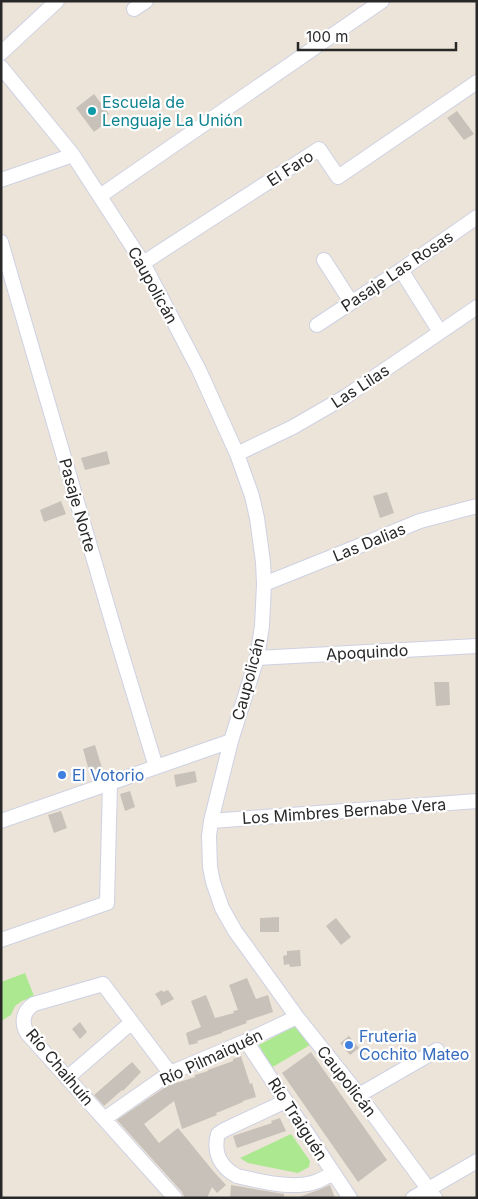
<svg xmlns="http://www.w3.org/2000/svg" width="478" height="1199" font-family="Inter,sans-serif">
<rect width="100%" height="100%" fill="#ece4d9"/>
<path fill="#ace890" d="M 25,973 L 34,996 L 22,1001 L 15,1006 L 11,1015 L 1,1021 L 1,982 Z
M 297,1025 L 310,1045 L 271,1068 L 259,1045 Z
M 291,1134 L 310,1161 L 309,1167 L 298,1173 L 248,1163 L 240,1158 Z"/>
<path fill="#c7c1b9" d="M 94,94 L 109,114 L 104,118 L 107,122 L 94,132 L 76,108 Z
M 457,111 L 474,134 L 464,140 L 447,118 Z
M 107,451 L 110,464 L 85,470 L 81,458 Z
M 387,492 L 394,513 L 380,518 L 373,496 Z
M 61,501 L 66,514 L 44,522 L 40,510 Z
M 434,682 L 449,682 L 450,705 L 436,706 Z
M 95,745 L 102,768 L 89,771 L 83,749 Z
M 195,771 L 197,782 L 176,787 L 174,775 Z
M 130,791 L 135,807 L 125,811 L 120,794 Z
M 61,811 L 67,828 L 54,833 L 48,815 Z
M 279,917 L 279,932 L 260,932 L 260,918 Z
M 336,918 L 351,937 L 341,945 L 326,926 Z
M 300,950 L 301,966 L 290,967 L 289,964 L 284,965 L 283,956 L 287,955 L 287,951 Z
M 247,978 L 256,999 L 268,995 L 273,1012 L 246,1021 L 247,1023 L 222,1032 L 222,1033 L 197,1041 L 198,1043 L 189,1045 L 186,1033 L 201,1027 L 191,1001 L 206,995 L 215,1018 L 234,1013 L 233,1011 L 238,1010 L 229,985 Z
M 162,990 L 163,992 L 168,990 L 174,999 L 161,1006 L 160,1001 L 155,994 Z
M 80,1022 L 87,1032 L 80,1039 L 72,1029 Z
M 349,1036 L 359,1048 L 350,1055 L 340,1043 Z
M 311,1052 L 387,1160 L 358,1182 L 282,1073 Z
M 241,1056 L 250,1084 L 252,1083 L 256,1097 L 243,1101 L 243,1102 L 219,1112 L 216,1113 L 217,1115 L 182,1129 L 174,1101 L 144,1124 L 159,1143 L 178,1128 L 214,1172 L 226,1185 L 217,1193 L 212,1187 L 207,1198 L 185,1198 L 182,1192 L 117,1120 L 167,1086 L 195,1077 L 195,1075 L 208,1071 L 208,1070 L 233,1061 L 233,1059 Z
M 132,1062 L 141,1072 L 123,1091 L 122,1090 L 104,1106 L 94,1095 Z
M 280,1118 L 286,1131 L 237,1148 L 233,1136 L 272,1123 L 271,1121 Z
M 231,1185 L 284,1194 L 284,1198 L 230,1198 Z
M 330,1185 L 335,1198 L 299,1198 L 299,1197 L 321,1189 Z"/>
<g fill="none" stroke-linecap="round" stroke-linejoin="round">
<defs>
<path id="minor" d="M 134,9 L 146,1
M 1,53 L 57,1
M 1,67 L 73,155 L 143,263 L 199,370 L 237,454 L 252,496 L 257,518 L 263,562 L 264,584 L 262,626 L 257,658 L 231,741 L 211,821 L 209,836 L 210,867 L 213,882 L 222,908 L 235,931 L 297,1017 L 359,1095 L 435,1198
M 1,180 L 73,155
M 100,196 L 382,1
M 1,242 L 118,642 L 156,767
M 324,260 L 351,302
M 143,263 L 319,149 L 338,177 L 477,82
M 401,270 L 440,332
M 317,325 L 401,270 L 477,217
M 237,454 L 293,427 L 345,397 L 477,307
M 264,584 L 359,546 L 420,521 L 477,506
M 257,658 L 477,646
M 1,821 L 231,741
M 211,821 L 477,801
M 1,940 L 107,903 L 110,783
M 246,1041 L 350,1198
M 170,1073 L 103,984 L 34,1004 C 23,1011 21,1022 27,1033 L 175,1198
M 67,1078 L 132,1022
M 359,1095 L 437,1050
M 286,1101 L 224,1130 L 218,1134 C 213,1152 220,1167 237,1176 C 259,1181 290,1189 312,1183 C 320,1181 326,1177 333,1173
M 104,1119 L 170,1073 L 246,1041 L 297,1017
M 413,1198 L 477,1161"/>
</defs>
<use href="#minor" stroke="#ced1e3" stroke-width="16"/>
<use href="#minor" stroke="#fff" stroke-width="14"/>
</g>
<circle fill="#0f9aa8" stroke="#fff" stroke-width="2" cx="92" cy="111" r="5"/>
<g fill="#3f7fe0" stroke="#fff" stroke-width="2">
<circle cx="62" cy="775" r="5"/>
<circle cx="349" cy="1045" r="5"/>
</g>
<g text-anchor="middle" stroke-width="4.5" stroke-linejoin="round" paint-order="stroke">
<g font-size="16" fill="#0d838f" stroke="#fff" text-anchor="start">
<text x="102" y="108">Escuela de<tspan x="102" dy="18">Lenguaje La Unión</tspan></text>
</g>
<g font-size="16" fill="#282828" stroke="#fff">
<text transform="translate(290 168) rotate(-33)" y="6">El Faro</text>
<text transform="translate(397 271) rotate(-34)" y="6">Pasaje Las Rosas</text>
<text transform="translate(153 285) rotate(61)" y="6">Caupolicán</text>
<text transform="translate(360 386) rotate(-33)" y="6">Las Lilas</text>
<text transform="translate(78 505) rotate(74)" y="6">Pasaje Norte</text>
<text transform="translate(369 542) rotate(-22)" y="6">Las Dalias</text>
<text transform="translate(367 652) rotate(-3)" y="6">Apoquindo</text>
<text transform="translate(248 679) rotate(-75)" y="6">Caupolicán</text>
<text transform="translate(344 811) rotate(-4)" y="6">Los Mimbres Bernabe Vera</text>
<text transform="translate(211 1057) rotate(-25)" y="6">Río Pilmaiquén</text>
<text transform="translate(60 1067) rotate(50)" y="6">Río Chaihuín</text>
<text transform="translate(347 1081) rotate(52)" y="6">Caupolicán</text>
<text transform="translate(298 1119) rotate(57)" y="6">Río Traiguén</text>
</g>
<g font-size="16" fill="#366cbe" stroke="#fff" text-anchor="start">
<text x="72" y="781">El Votorio</text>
<text x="359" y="1042">Fruteria<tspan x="359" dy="18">Cochito Mateo</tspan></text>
</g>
</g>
<rect width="478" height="1199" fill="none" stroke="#282828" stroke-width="5"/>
<path d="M298 42v8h158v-8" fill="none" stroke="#282828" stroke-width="2.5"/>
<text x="306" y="42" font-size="15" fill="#282828" stroke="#ffffff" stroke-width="4" paint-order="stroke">100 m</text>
</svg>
